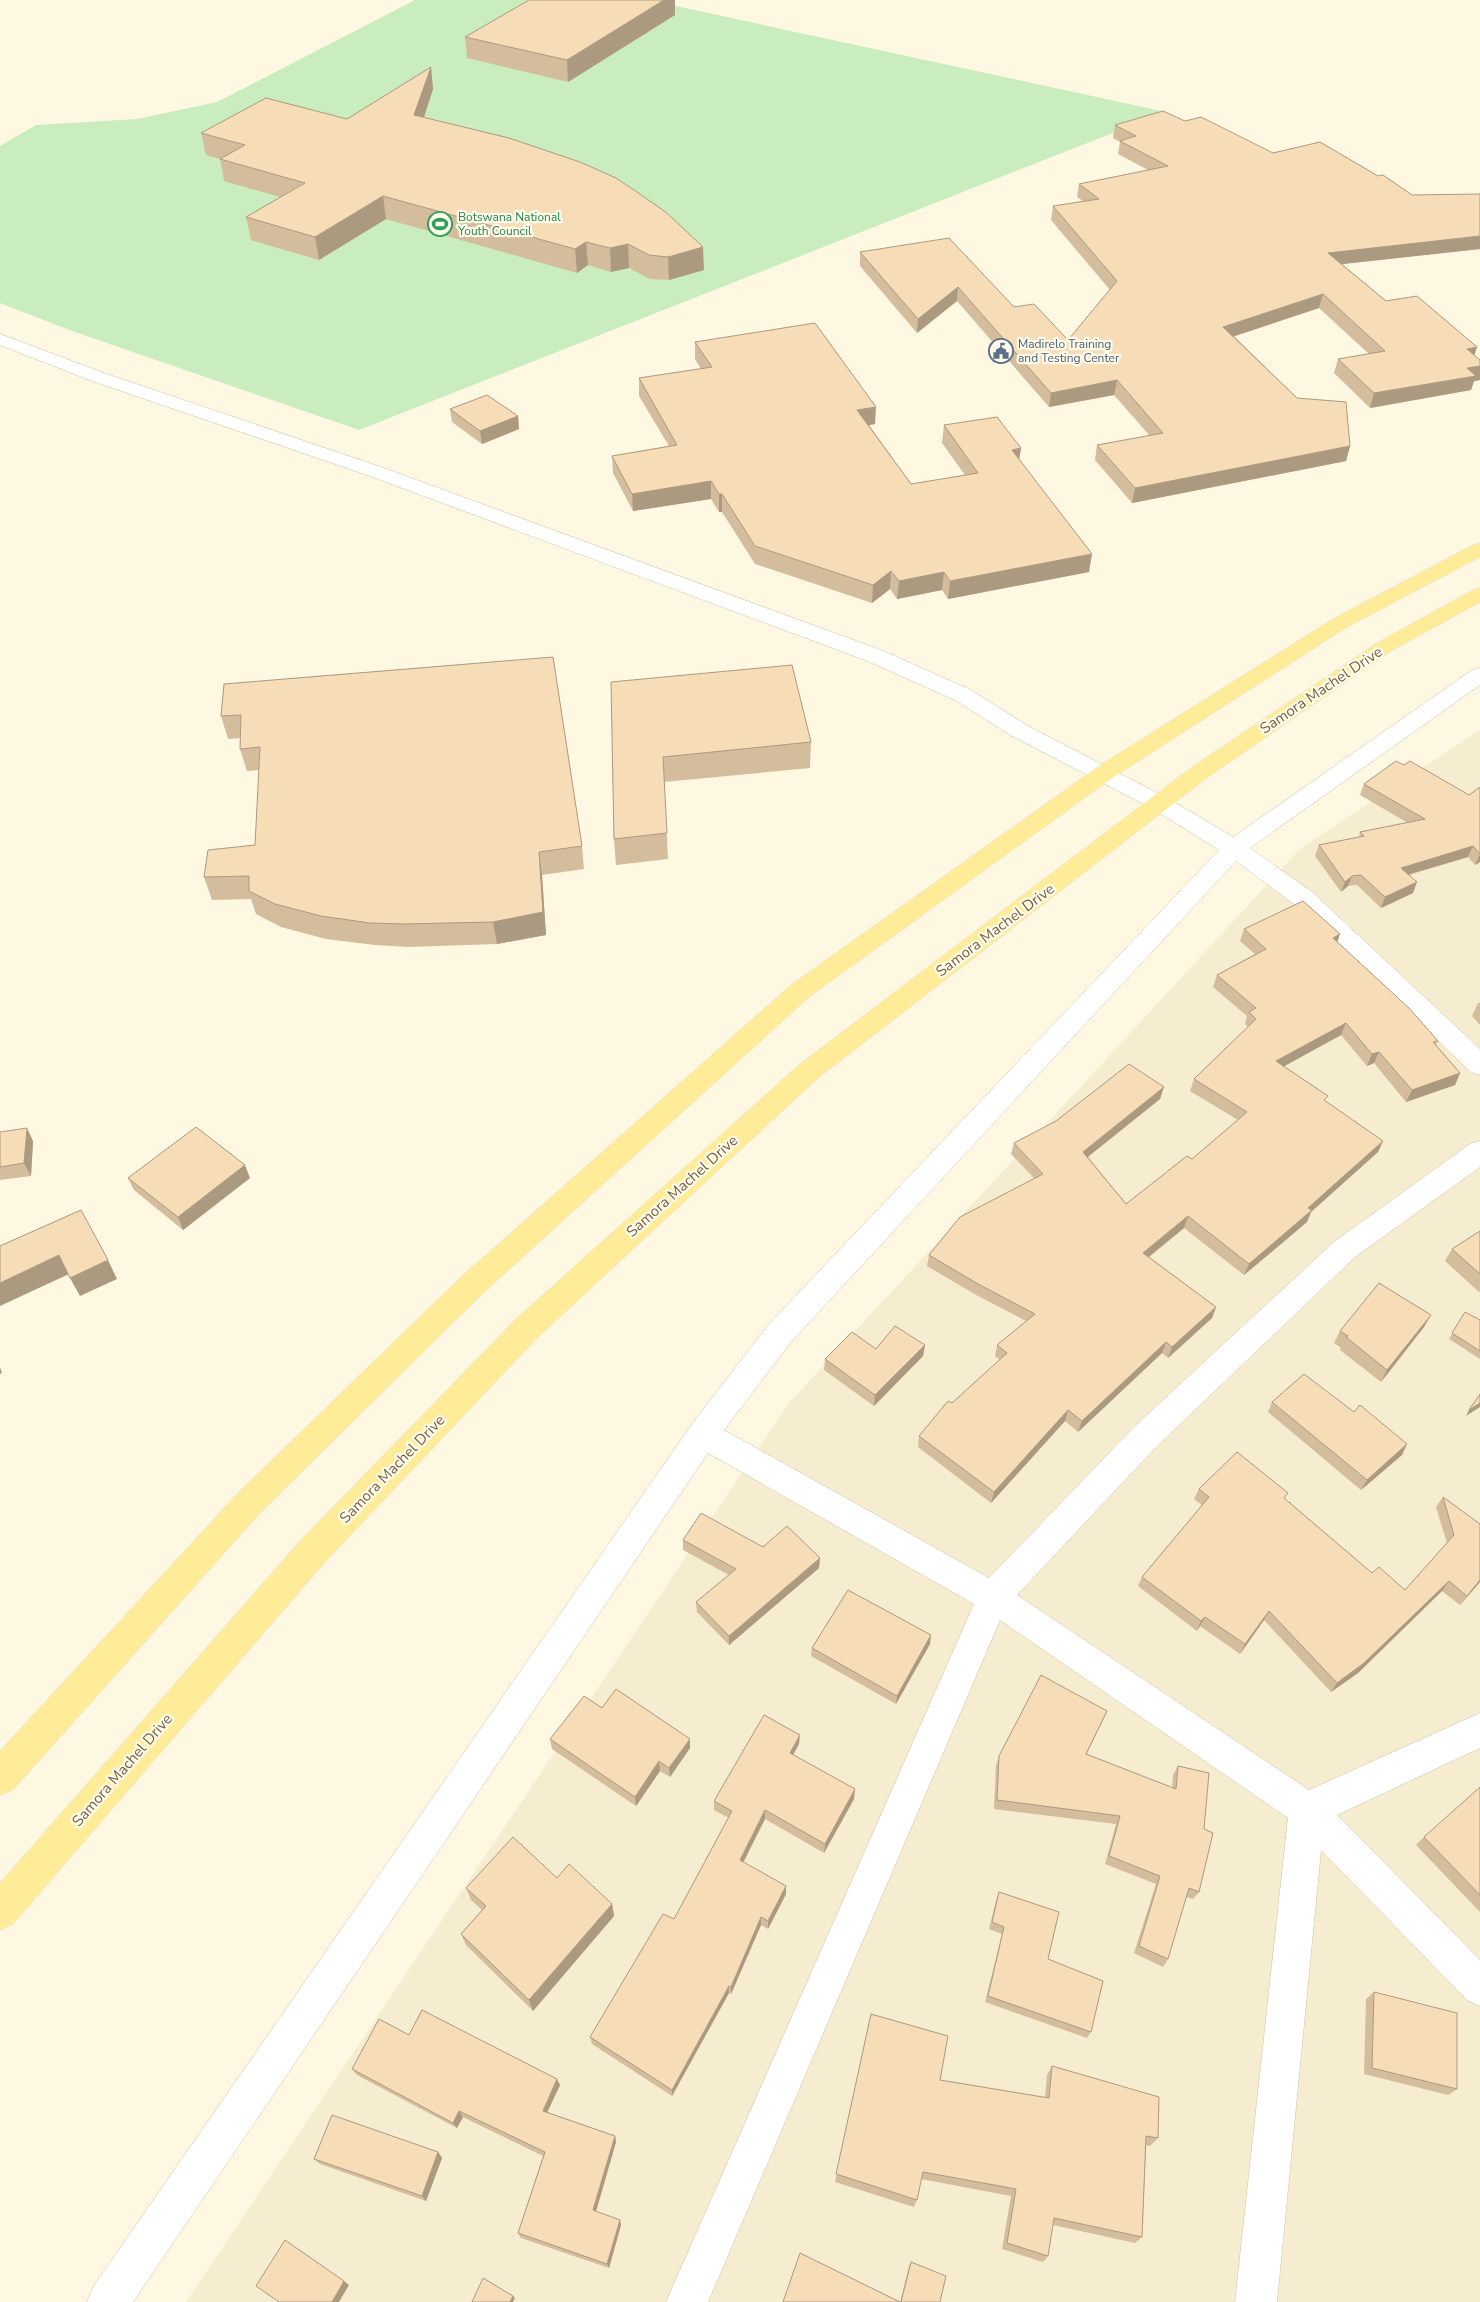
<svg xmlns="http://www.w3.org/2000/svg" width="1480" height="2302" font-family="'Nunito Sans',sans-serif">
<rect width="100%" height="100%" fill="#fef8e2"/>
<path fill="#f6eccf" d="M 1480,730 L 1480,2302 L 186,2302 L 789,1403 L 1301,848 Z"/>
<path fill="#c9edbf" d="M 415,0 L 648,0 L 1166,112 L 359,430 L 72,331 L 0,303 L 0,146 L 36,125 L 137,119 L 217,102 Z"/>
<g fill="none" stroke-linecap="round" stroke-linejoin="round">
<defs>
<path id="minor" d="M 0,334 L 104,373 L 381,467 L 881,650 L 971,690 L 1028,726 L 1169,799 L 1233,837 L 1472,670 L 1480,668 L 1480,685 L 1250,848 L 1312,892 L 1480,1049 L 1480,1075 L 1471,1072 L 1294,904 L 1236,861 L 791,1342 L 724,1430 L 989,1578 L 1134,1427 L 1335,1241 L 1470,1144 L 1480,1141 L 1480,1167 L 1355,1257 L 1156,1447 L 1017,1595 L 1309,1790 L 1480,1713 L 1480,1748 L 1337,1815 L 1480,1960 L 1480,2006 L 1467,2000 L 1321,1850 L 1277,2302 L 1235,2302 L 1288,1818 L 1000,1620 L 708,2302 L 666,2302 L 974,1604 L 708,1453 L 133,2302 L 87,2302 L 93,2287 L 692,1424 L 769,1324 L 1219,850 L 1153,809 L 1012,736 L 955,700 L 865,660 L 367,475 L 92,381 L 0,345 Z"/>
<path id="major" d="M 1480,543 L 1480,557 L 1347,627 L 1112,778 L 809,997 L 480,1296 L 260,1513 L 13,1790 L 0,1795 L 0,1751 L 238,1493 L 460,1278 L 791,985 L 1096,768 L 1333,619 L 1473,545 Z
M 1480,588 L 1480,602 L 1391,651 L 1208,777 L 818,1078 L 538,1337 L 325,1562 L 13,1924 L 0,1930 L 0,1883 L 301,1540 L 516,1319 L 800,1064 L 1192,767 L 1377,643 L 1473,590 Z"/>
</defs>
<use href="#minor" stroke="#d0c1a8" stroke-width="1"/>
<use href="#major" stroke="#e4dfda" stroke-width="1"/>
<use href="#minor" fill="#fff" fill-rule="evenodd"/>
<use href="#major" fill="#ffec98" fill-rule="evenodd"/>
</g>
<path fill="#d4bd9d" d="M 675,15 L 568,82 L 467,58 L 465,37 Z
M 431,67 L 433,89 L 424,118 L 704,270 L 669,280 L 650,279 L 629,268 L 611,272 L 588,265 L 577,273 L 386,219 L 319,260 L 251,240 L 246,217 L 280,197 L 224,181 L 220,159 L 206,155 L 201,133 L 347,119 Z
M 1185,121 L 1273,153 L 1378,176 L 1412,195 L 1480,194 L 1480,249 L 1342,264 L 1386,301 L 1474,355 L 1480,360 L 1480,380 L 1474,381 L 1471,390 L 1370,408 L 1334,373 L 1338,359 L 1369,354 L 1319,308 L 1234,336 L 1297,398 L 1350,446 L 1346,461 L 1132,503 L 1095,460 L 1097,445 L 1150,436 L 1114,395 L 1049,407 L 957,301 L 917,333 L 860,266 L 860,252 L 1014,307 L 1068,340 L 1110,290 L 1051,220 L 1053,206 L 1083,201 L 1077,197 L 1079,184 L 1148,170 L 1118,154 L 1120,142 L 1113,138 L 1115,125 Z
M 695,342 L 875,424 L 869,425 L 911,484 L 965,475 L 942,443 L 944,425 L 1021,448 L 1019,459 L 1089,572 L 948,599 L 942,590 L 897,599 L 890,589 L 872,603 L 755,564 L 722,512 L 719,512 L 711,499 L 633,511 L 613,473 L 612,456 L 669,446 L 639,396 L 639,378 L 701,369 L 695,359 Z
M 450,409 L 518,416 L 519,429 L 482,444 L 452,422 Z
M 611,682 L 811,742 L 810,768 L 664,782 L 668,859 L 616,865 L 614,839 Z
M 224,684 L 582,846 L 584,869 L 542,875 L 546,935 L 497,944 L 408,947 L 375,945 L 326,939 L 281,927 L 256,914 L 251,899 L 212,900 L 204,877 L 255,845 L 259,770 L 247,771 L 240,749 L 241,738 L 228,739 L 221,716 Z
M 1404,765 L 1469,795 L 1480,787 L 1480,862 L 1475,865 L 1468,857 L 1409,875 L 1413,893 L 1381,908 L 1357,885 L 1348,886 L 1341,892 L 1315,856 L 1319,845 L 1359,837 L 1360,832 L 1408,823 L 1360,795 L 1364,784 Z
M 1244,929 L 1337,942 L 1438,1041 L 1436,1045 L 1460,1073 L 1455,1085 L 1406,1102 L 1374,1063 L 1367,1066 L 1341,1035 L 1284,1066 L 1326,1102 L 1383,1141 L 1378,1152 L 1311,1212 L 1307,1222 L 1244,1275 L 1184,1228 L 1149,1257 L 1216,1307 L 1212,1318 L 1168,1358 L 1162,1353 L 1078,1432 L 1065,1421 L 991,1503 L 918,1447 L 919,1436 L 952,1403 L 1000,1360 L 995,1356 L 997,1345 L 1026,1321 L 978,1296 L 927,1266 L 929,1255 L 1034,1178 L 1011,1154 L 1014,1143 L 1160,1099 L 1088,1157 L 1126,1204 L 1192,1159 L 1238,1120 L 1190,1091 L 1194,1079 L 1248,1027 L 1245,1024 L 1247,1016 L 1213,987 L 1217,975 L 1255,954 L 1240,941 Z
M 1478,1003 L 1480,1003 L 1480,1025 L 1472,1016 Z
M 0,1132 L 33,1141 L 31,1176 L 0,1180 Z
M 128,1178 L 250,1178 L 183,1230 L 134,1190 Z
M 1480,1231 L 1480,1291 L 1479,1292 L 1445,1261 L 1452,1249 Z
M 1465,1312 L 1480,1320 L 1480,1359 L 1449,1339 Z
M 1424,1327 L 1381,1382 L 1340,1350 L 1341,1348 L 1334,1343 L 1340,1331 Z
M 925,1345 L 923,1356 L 874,1406 L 824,1370 L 825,1359 Z
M 1272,1402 L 1402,1455 L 1361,1490 L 1268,1412 Z
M 1199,1489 L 1285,1499 L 1372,1573 L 1405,1590 L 1447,1543 L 1436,1507 L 1443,1497 L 1480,1524 L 1480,1582 L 1460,1605 L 1442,1591 L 1358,1673 L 1331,1692 L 1264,1620 L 1240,1654 L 1200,1626 L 1197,1631 L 1138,1586 L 1142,1577 L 1202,1505 L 1194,1499 Z
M 683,1540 L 819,1568 L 729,1645 L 697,1612 L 696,1602 L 729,1575 L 683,1550 Z
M 930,1644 L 896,1704 L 811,1656 L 812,1648 Z
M 602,1708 L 690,1739 L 690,1748 L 670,1777 L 660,1771 L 636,1806 L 552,1749 L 550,1739 Z
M 1107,1711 L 1086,1754 L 1172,1788 L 1173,1775 L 1178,1766 L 1204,1829 L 1199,1892 L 1193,1899 L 1186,1897 L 1168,1959 L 1163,1967 L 1134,1953 L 1156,1884 L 1105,1864 L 1116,1824 L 994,1809 L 996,1765 L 999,1756 Z
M 799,1744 L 793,1755 L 854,1799 L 824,1853 L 765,1819 L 743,1862 L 786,1894 L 768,1929 L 761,1925 L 731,1994 L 729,1993 L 672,2096 L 592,2044 L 590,2037 L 674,1919 L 729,1818 L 714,1810 L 714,1801 Z
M 1480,1787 L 1480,1912 L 1416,1845 L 1424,1837 Z
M 557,1878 L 612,1904 L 614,1916 L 533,2011 L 466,1945 L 461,1934 L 482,1910 L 471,1900 L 466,1888 Z
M 999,1892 L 1048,1959 L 1091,2032 L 1087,2038 L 985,2002 L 1002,1934 L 989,1929 L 996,1900 Z
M 1374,1992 L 1457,2089 L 1448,2095 L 1364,2074 L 1366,1999 Z
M 871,2014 L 940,2080 L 1045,2098 L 1047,2075 L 1052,2066 L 1158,2138 L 1150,2146 L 1146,2145 L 1142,2237 L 1135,2243 L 1053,2225 L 1048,2256 L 1043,2262 L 1002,2249 L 1011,2196 L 921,2179 L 917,2200 L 914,2207 L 835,2182 Z
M 409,2035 L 560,2085 L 547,2112 L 615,2136 L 616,2142 L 596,2211 L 621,2225 L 609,2268 L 521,2238 L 518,2233 L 543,2156 L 463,2117 L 457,2128 L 357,2075 L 352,2069 Z
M 438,2152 L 442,2158 L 426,2201 L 320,2164 L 314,2159 Z
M 911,2262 L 940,2302 L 900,2302 L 909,2266 Z"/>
<path fill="#ac9a80" d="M 664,0 L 675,0 L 675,15 L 568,82 L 567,60 Z
M 431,67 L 433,89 L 417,138 L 414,115 Z
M 383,196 L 386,219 L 319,260 L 315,237 Z
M 1480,236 L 1480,249 L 1325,266 L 1328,253 Z
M 586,242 L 588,265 L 577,273 L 575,249 Z
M 628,244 L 629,268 L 611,272 L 610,248 Z
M 703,247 L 704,270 L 669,280 L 668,257 Z
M 958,287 L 957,301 L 917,333 L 918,319 Z
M 1323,294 L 1319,308 L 1220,341 L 1223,327 Z
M 1477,347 L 1472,362 L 1467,349 Z
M 1480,366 L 1480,380 L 1474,381 L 1471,390 L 1370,408 L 1374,393 L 1467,368 Z
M 1117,380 L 1114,395 L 1049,407 L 1051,393 Z
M 876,407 L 875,424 L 857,427 L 857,410 Z
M 518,416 L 519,429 L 482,444 L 480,431 Z
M 1350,446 L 1346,461 L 1132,503 L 1135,488 Z
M 1021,448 L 1018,466 L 1012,450 Z
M 711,481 L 711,499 L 633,511 L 632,494 Z
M 719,494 L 722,494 L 722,512 L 719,512 Z
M 1092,554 L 1089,572 L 948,599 L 950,581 Z
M 891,571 L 890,589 L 872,603 L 873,585 Z
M 944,572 L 942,590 L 897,599 L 899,581 Z
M 1473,846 L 1468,857 L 1396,878 L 1401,868 Z
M 539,852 L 542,875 L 546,935 L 497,944 L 493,922 Z
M 1480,854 L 1480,862 L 1475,865 Z
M 1352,876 L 1348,886 L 1341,892 L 1345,882 Z
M 1417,882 L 1413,893 L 1381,908 L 1385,897 Z
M 1340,934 L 1336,946 L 1333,938 Z
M 1346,1023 L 1341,1035 L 1272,1073 L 1276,1061 Z
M 1379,1052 L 1374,1063 L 1367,1066 L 1372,1054 Z
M 1460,1073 L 1455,1085 L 1406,1102 L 1412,1090 Z
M 1164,1087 L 1160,1099 L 1080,1163 L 1083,1152 Z
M 27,1128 L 33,1141 L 31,1176 L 24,1163 Z
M 1383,1141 L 1378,1152 L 1311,1212 L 1307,1222 L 1244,1275 L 1249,1264 L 1308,1208 Z
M 245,1165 L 250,1178 L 183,1230 L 178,1217 Z
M 1188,1216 L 1184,1228 L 1140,1264 L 1143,1253 Z
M 59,1255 L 69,1274 L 0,1306 L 0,1283 Z
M 108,1260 L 117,1279 L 80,1296 L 70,1278 Z
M 1216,1307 L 1212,1318 L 1168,1358 L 1172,1347 Z
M 1431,1315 L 1424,1327 L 1381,1382 L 1387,1370 Z
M 1166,1342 L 1162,1353 L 1078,1432 L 1082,1421 Z
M 925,1345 L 923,1356 L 874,1406 L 875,1395 Z
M 0,1367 L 2,1373 L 0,1374 Z
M 1480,1403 L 1480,1407 L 1466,1416 L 1469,1410 Z
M 1068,1410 L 1065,1421 L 991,1503 L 994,1492 Z
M 1407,1444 L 1402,1455 L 1361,1490 L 1367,1480 Z
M 820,1558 L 819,1568 L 729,1645 L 729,1636 Z
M 1480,1580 L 1480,1582 L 1460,1605 L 1467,1596 Z
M 1449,1581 L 1442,1591 L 1358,1673 L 1331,1692 L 1337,1683 Z
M 1269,1611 L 1264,1620 L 1240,1654 L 1245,1644 Z
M 1205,1617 L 1200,1626 L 1197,1631 L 1201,1621 Z
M 931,1635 L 930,1644 L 896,1704 L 897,1696 Z
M 1107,1711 L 1103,1720 L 1082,1763 L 1086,1754 Z
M 800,1735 L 799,1744 L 789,1762 L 790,1753 Z
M 690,1739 L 690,1748 L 670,1777 L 669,1768 Z
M 659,1761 L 660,1771 L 636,1806 L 635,1797 Z
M 855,1789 L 854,1799 L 824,1853 L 825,1844 Z
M 765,1810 L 765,1819 L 740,1869 L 740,1860 Z
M 786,1886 L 786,1894 L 768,1929 L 768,1921 Z
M 612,1904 L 614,1916 L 533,2011 L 529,2000 Z
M 761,1917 L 761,1925 L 731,1994 L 731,1987 Z
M 729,1986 L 729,1993 L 672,2096 L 672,2090 Z
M 557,2079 L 560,2085 L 545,2117 L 543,2111 Z
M 459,2111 L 463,2117 L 457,2128 L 453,2123 Z
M 615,2136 L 616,2142 L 595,2215 L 593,2210 Z
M 438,2152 L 442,2158 L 426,2201 L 422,2196 Z
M 620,2220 L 621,2225 L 609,2268 L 607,2264 Z
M 344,2281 L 349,2285 L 339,2302 L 332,2302 Z
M 513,2296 L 515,2298 L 513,2302 L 510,2302 Z"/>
<path fill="#f6dcb7" stroke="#ac9a80" d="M 529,0 L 664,0 L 567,60 L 465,37 Z
M 431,67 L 414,115 L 509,138 L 580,162 L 616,178 L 637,192 L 667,213 L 703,247 L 668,257 L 649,255 L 628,244 L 610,248 L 586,242 L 575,249 L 383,196 L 315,237 L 246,217 L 305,183 L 220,159 L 245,145 L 201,133 L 266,98 L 347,119 Z
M 1163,111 L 1185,121 L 1201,117 L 1273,153 L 1320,142 L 1378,176 L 1383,175 L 1412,195 L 1480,194 L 1480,236 L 1328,253 L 1386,301 L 1417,296 L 1477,347 L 1467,349 L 1480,360 L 1480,366 L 1467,368 L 1476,376 L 1374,393 L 1338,359 L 1385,351 L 1323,294 L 1223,327 L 1297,398 L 1346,402 L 1350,446 L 1135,488 L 1097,445 L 1163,433 L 1117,380 L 1051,393 L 958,287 L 918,319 L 860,252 L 949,238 L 1014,307 L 1034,304 L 1068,340 L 1117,281 L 1053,206 L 1099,199 L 1079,184 L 1168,166 L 1120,141 L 1136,136 L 1115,125 Z
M 815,323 L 876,407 L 857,410 L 911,484 L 978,473 L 944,425 L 997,417 L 1021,448 L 1012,450 L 1092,554 L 950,581 L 944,572 L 899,581 L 891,571 L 873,585 L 755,546 L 722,494 L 719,494 L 711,481 L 632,494 L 612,456 L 677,445 L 639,378 L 712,367 L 695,342 Z
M 487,395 L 518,416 L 480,431 L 450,409 Z
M 553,657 L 582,846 L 539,852 L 543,912 L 493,922 L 404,924 L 370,923 L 321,916 L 275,904 L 249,891 L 249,876 L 204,877 L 208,850 L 255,845 L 260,747 L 240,749 L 241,715 L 221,716 L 224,684 Z
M 792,665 L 811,742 L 663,757 L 667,833 L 614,839 L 611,682 Z
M 1396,761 L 1404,765 L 1410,761 L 1469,795 L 1480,787 L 1480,854 L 1473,846 L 1401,868 L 1417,882 L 1385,897 L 1361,875 L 1352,876 L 1345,882 L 1319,845 L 1364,836 L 1360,832 L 1425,819 L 1364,784 Z
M 1303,901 L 1340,934 L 1333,938 L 1410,1009 L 1438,1041 L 1433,1042 L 1460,1073 L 1412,1090 L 1379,1052 L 1372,1054 L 1346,1023 L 1276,1061 L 1328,1096 L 1324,1100 L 1383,1141 L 1308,1208 L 1312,1210 L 1249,1264 L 1188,1216 L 1143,1253 L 1216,1307 L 1172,1347 L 1166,1342 L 1082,1421 L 1068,1410 L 994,1492 L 919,1436 L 948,1401 L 952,1403 L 1007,1353 L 997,1345 L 1035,1314 L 980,1285 L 929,1255 L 960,1217 L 1043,1174 L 1014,1143 L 1056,1121 L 1129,1064 L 1164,1087 L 1083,1152 L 1126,1204 L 1187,1156 L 1192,1159 L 1247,1112 L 1194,1079 L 1256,1019 L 1249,1012 L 1256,1008 L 1217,975 L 1266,949 L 1244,929 Z
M 196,1127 L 245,1165 L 178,1217 L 128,1178 Z
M 27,1128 L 24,1163 L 0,1167 L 0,1132 Z
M 81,1210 L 108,1260 L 70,1278 L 59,1255 L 0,1283 L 0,1246 Z
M 1480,1231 L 1480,1274 L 1452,1249 Z
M 1379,1283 L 1431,1315 L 1387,1370 L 1346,1337 L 1348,1336 L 1340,1331 Z
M 1465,1312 L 1480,1320 L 1480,1351 L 1452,1333 Z
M 895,1326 L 925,1345 L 875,1395 L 825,1359 L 852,1332 L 876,1349 Z
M 1304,1374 L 1354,1412 L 1360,1405 L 1407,1444 L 1367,1480 L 1272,1402 Z
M 1480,1394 L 1480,1403 L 1469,1410 Z
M 1237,1452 L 1288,1493 L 1284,1498 L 1372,1573 L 1379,1567 L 1405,1590 L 1454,1535 L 1443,1497 L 1480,1524 L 1480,1580 L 1467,1596 L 1449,1581 L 1364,1663 L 1337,1683 L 1269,1611 L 1245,1644 L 1205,1617 L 1201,1621 L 1142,1577 L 1209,1497 L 1199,1489 Z
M 701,1513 L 763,1547 L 787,1526 L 820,1558 L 729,1636 L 696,1602 L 736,1569 L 683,1540 Z
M 848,1590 L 931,1635 L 897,1696 L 812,1648 Z
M 1041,1675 L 1107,1711 L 1086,1754 L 1176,1789 L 1178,1766 L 1209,1773 L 1204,1829 L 1213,1833 L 1199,1892 L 1189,1888 L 1168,1959 L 1139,1946 L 1160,1876 L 1109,1856 L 1120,1816 L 997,1800 L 999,1756 Z
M 616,1689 L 690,1739 L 669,1768 L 659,1761 L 635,1797 L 550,1739 L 584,1696 L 602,1708 Z
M 764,1715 L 800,1735 L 790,1753 L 855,1789 L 825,1844 L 765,1810 L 740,1860 L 786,1886 L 768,1921 L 761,1917 L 731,1987 L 729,1986 L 672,2090 L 590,2037 L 663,1914 L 674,1919 L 732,1811 L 714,1801 Z
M 1480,1787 L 1480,1895 L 1424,1837 Z
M 513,1837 L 557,1878 L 569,1864 L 612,1904 L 529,2000 L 461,1934 L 486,1906 L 466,1888 Z
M 999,1892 L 1059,1912 L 1048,1959 L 1103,1981 L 1091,2032 L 988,1996 L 1004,1927 L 992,1922 Z
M 1374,1992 L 1457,2013 L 1457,2089 L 1372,2068 Z
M 422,2010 L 557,2079 L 543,2111 L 615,2136 L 593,2210 L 620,2220 L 607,2264 L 518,2233 L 545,2152 L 459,2111 L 453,2123 L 352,2069 L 379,2019 L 409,2035 Z
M 871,2014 L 948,2036 L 940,2080 L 1049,2098 L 1052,2066 L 1159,2097 L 1158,2138 L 1146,2136 L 1142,2237 L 1054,2218 L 1048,2256 L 1007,2243 L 1016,2189 L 923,2172 L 917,2200 L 836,2174 Z
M 332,2115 L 438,2152 L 422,2196 L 314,2159 Z
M 285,2240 L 344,2281 L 332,2302 L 279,2302 L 256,2286 Z
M 800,2253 L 900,2302 L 783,2302 Z
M 911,2262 L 946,2276 L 940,2302 L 901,2302 Z
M 483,2278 L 513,2296 L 510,2302 L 472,2302 Z"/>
<defs>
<symbol id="stadium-ring" viewBox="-11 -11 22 22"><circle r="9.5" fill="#fffbea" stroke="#2e9e5b" stroke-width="1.5"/><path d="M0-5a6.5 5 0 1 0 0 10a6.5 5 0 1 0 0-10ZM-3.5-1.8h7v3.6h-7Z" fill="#2e9e5b"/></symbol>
<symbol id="civic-ring" viewBox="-11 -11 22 22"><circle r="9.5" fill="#fffbea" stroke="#5c6f8a" stroke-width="1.5"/><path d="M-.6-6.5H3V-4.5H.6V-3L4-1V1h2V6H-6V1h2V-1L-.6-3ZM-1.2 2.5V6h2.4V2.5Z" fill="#5c6f8a"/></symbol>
</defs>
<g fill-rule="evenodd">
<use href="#stadium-ring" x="426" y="210" width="28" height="28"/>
<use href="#civic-ring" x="987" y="337" width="28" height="28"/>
</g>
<g text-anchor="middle" stroke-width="4.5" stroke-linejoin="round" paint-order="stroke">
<g font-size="12" fill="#27864d" stroke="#fffbea" text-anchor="start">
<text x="458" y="221">Botswana National<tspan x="458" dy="14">Youth Council</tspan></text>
</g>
<g font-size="12" fill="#4e5e75" stroke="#fffbea" text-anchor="start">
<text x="1018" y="348">Madirelo Training<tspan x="1018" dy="14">and Testing Center</tspan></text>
</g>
<g font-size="15" fill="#776146" stroke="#fffbea">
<text transform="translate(1321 690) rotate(-34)" y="5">Samora Machel Drive</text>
<text transform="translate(995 930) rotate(-37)" y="5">Samora Machel Drive</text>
<text transform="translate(682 1186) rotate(-42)" y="5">Samora Machel Drive</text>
<text transform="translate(392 1469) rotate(-46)" y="5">Samora Machel Drive</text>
<text transform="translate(122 1770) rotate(-49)" y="5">Samora Machel Drive</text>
</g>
</g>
</svg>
